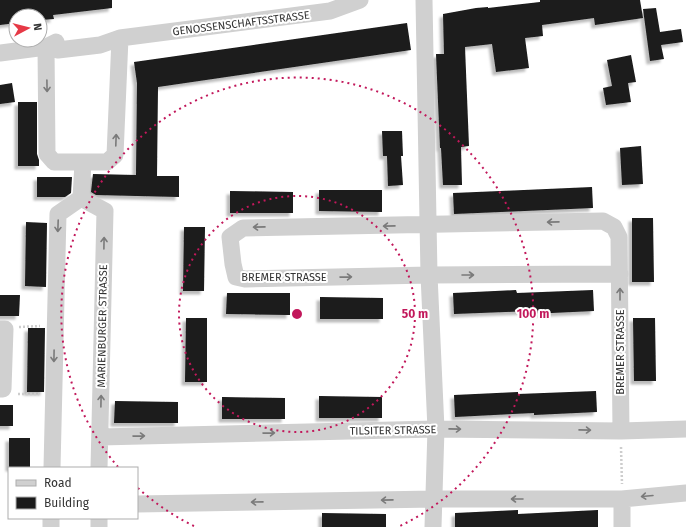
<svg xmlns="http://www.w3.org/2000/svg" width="686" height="527" font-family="'Fira Sans',sans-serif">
<defs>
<filter id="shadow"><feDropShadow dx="-3.5" dy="3.5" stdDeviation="1" flood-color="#0004"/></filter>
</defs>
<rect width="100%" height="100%" fill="#fff"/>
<path fill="#1a1a1a" filter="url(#shadow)" d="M 0,0 L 112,0 L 112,8 L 53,15 L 54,19 L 40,20 L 40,16 L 16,16 L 16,23 L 0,25 Z
M 540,0 L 640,0 L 643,18 L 595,25 L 594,18 L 542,25 L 543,36 L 525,38 L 529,68 L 496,72 L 492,44 L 465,47 L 469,146 L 461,147 L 462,185 L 443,185 L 441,148 L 440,148 L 436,54 L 444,54 L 443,14 L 476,8 L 488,7 L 488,8 L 540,2 Z
M 656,8 L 660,32 L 681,29 L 683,42 L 661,45 L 664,59 L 650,61 L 643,9 Z
M 407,23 L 411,50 L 158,87 L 157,176 L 179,176 L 179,197 L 96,195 L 91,192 L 93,174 L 136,175 L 137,83 L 134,62 Z
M 631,55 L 636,82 L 628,83 L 631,102 L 606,105 L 603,88 L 612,86 L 607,60 Z
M 12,83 L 15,102 L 0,104 L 0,85 Z
M 18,102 L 37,102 L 37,154 L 39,160 L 39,166 L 18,166 Z
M 382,131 L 402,131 L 403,156 L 401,156 L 403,185 L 388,186 L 387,156 L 383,156 Z
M 641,146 L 643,184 L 622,185 L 620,148 Z
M 37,177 L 72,177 L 71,193 L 65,197 L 37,197 Z
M 592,187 L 593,208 L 454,214 L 453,193 Z
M 319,190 L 382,190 L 382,212 L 319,211 Z
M 230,191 L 293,192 L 293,213 L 230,213 Z
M 632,218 L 653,218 L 654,282 L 632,282 Z
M 26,222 L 47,223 L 46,287 L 25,286 Z
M 184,227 L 205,227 L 204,291 L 183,291 Z
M 516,290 L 517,293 L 593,290 L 594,311 L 530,314 L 530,311 L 454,314 L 453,293 Z
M 227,293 L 290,293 L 290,315 L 226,314 Z
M 0,295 L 20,295 L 19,316 L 0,316 Z
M 320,297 L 383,298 L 383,319 L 320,319 Z
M 186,318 L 207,318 L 207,382 L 185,382 Z
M 633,318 L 655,318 L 656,381 L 634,381 Z
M 28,328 L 45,328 L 44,392 L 27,392 Z
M 596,391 L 597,412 L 534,415 L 534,413 L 455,417 L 454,395 L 518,392 L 518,394 Z
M 319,396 L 382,397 L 382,418 L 319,418 Z
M 222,397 L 285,398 L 285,419 L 222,419 Z
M 115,401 L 178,402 L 178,423 L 114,423 Z
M 0,405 L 13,405 L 13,426 L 0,426 Z
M 9,438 L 30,438 L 30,468 L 9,468 Z
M 518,510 L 518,514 L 598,510 L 598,527 L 455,527 L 455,513 Z
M 322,513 L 386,514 L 386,527 L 322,527 Z"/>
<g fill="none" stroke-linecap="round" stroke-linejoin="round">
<path stroke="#cdcdcd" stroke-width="2.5" stroke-dasharray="2 2" stroke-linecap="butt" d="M 19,327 L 40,326
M 18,394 L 39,394
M 621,447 L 622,484"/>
<path stroke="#d0d0d0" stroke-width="17" d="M 424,0 L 429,275 L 436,429 L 433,527
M 46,47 L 58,50 L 100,45 L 120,38 L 330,11 L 360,0
M 46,47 L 47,154 L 54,162 L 107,162 L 115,155 L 120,38
M 0,53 L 46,47 L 56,42
M 81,198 L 83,163
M 620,274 L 429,275 L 245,279 L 236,277 L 233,264 L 230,237 L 243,228 L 603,221 L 614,227 L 619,237 L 621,431
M 0,329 L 5,329 L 3,389 L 0,389
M 100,437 L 436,429 L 621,431 L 686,429
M 52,468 L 58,214 L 81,198 L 105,211 L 99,468
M 137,504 L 435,499 L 622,499 L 686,493
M 99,518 L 99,527
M 51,527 L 51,518
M 622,527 L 622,499"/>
</g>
<defs><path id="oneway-shaft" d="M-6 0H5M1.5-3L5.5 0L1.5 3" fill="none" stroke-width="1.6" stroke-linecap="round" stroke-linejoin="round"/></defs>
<g stroke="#7a7a7a">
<use href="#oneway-shaft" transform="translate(47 86) rotate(89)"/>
<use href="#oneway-shaft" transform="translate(116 140) rotate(-88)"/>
<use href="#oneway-shaft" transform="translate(553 222) rotate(179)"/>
<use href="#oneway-shaft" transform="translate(58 226) rotate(92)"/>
<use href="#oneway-shaft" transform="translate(389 226) rotate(179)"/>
<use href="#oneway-shaft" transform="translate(259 227) rotate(179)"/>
<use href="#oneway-shaft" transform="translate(104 243) rotate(-89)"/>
<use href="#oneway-shaft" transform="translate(468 275)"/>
<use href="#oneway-shaft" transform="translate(346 277) rotate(-1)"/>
<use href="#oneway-shaft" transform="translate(620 294) rotate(-90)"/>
<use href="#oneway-shaft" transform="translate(54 356) rotate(91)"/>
<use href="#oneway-shaft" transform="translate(101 401) rotate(-89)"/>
<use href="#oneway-shaft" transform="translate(455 429) rotate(1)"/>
<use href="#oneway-shaft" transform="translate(585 430) rotate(1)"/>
<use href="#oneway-shaft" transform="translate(269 433) rotate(-1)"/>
<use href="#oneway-shaft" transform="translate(139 436) rotate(-1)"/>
<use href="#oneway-shaft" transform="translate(647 496) rotate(175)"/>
<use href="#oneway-shaft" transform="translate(517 499) rotate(180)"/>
<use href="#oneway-shaft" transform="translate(387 500) rotate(179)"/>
<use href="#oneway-shaft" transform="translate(257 502) rotate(179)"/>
</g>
<g fill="none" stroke="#c2185b" stroke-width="2" stroke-dasharray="2 4">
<circle cx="297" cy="314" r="118"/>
<path d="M194 526A236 236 0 0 1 138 488M118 467A236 236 0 1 1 400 526"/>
</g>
<g text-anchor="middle" stroke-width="4" stroke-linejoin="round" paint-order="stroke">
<g font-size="11" fill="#333" stroke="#fff">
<text transform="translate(241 23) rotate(-7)" y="4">GENOSSENSCHAFTSSTRASSE</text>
<text x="284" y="281">BREMER STRASSE</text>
<text transform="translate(102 326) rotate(-89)" y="4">MARIENBURGER STRASSE</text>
<text transform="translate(620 352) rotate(-90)" y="4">BREMER STRASSE</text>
<text transform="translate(393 430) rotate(-1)" y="4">TILSITER STRASSE</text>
</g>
</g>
<circle cx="297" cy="314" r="6" fill="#c2185b" stroke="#fff" stroke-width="2"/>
<g font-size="12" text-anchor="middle" font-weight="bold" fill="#c2185b" stroke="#fff" stroke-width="4" stroke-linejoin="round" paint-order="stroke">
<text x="415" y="318">50 m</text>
<text x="533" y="318">100 m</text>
</g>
<rect x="8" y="467" width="130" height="52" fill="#ffffff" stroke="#adadad"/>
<rect x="16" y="480" width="20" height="6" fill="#d0d0d0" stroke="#adadad"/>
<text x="44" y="487" font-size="12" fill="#333333">Road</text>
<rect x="16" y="497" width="20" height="12" fill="#1a1a1a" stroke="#adadad"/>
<text x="44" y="507" font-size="12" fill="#333333">Building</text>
<g transform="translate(28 28) rotate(83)"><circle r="19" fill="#ffffff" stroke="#adadad"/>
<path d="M0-3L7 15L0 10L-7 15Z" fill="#e63946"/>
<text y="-6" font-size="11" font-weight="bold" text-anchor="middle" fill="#333333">N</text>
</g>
</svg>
